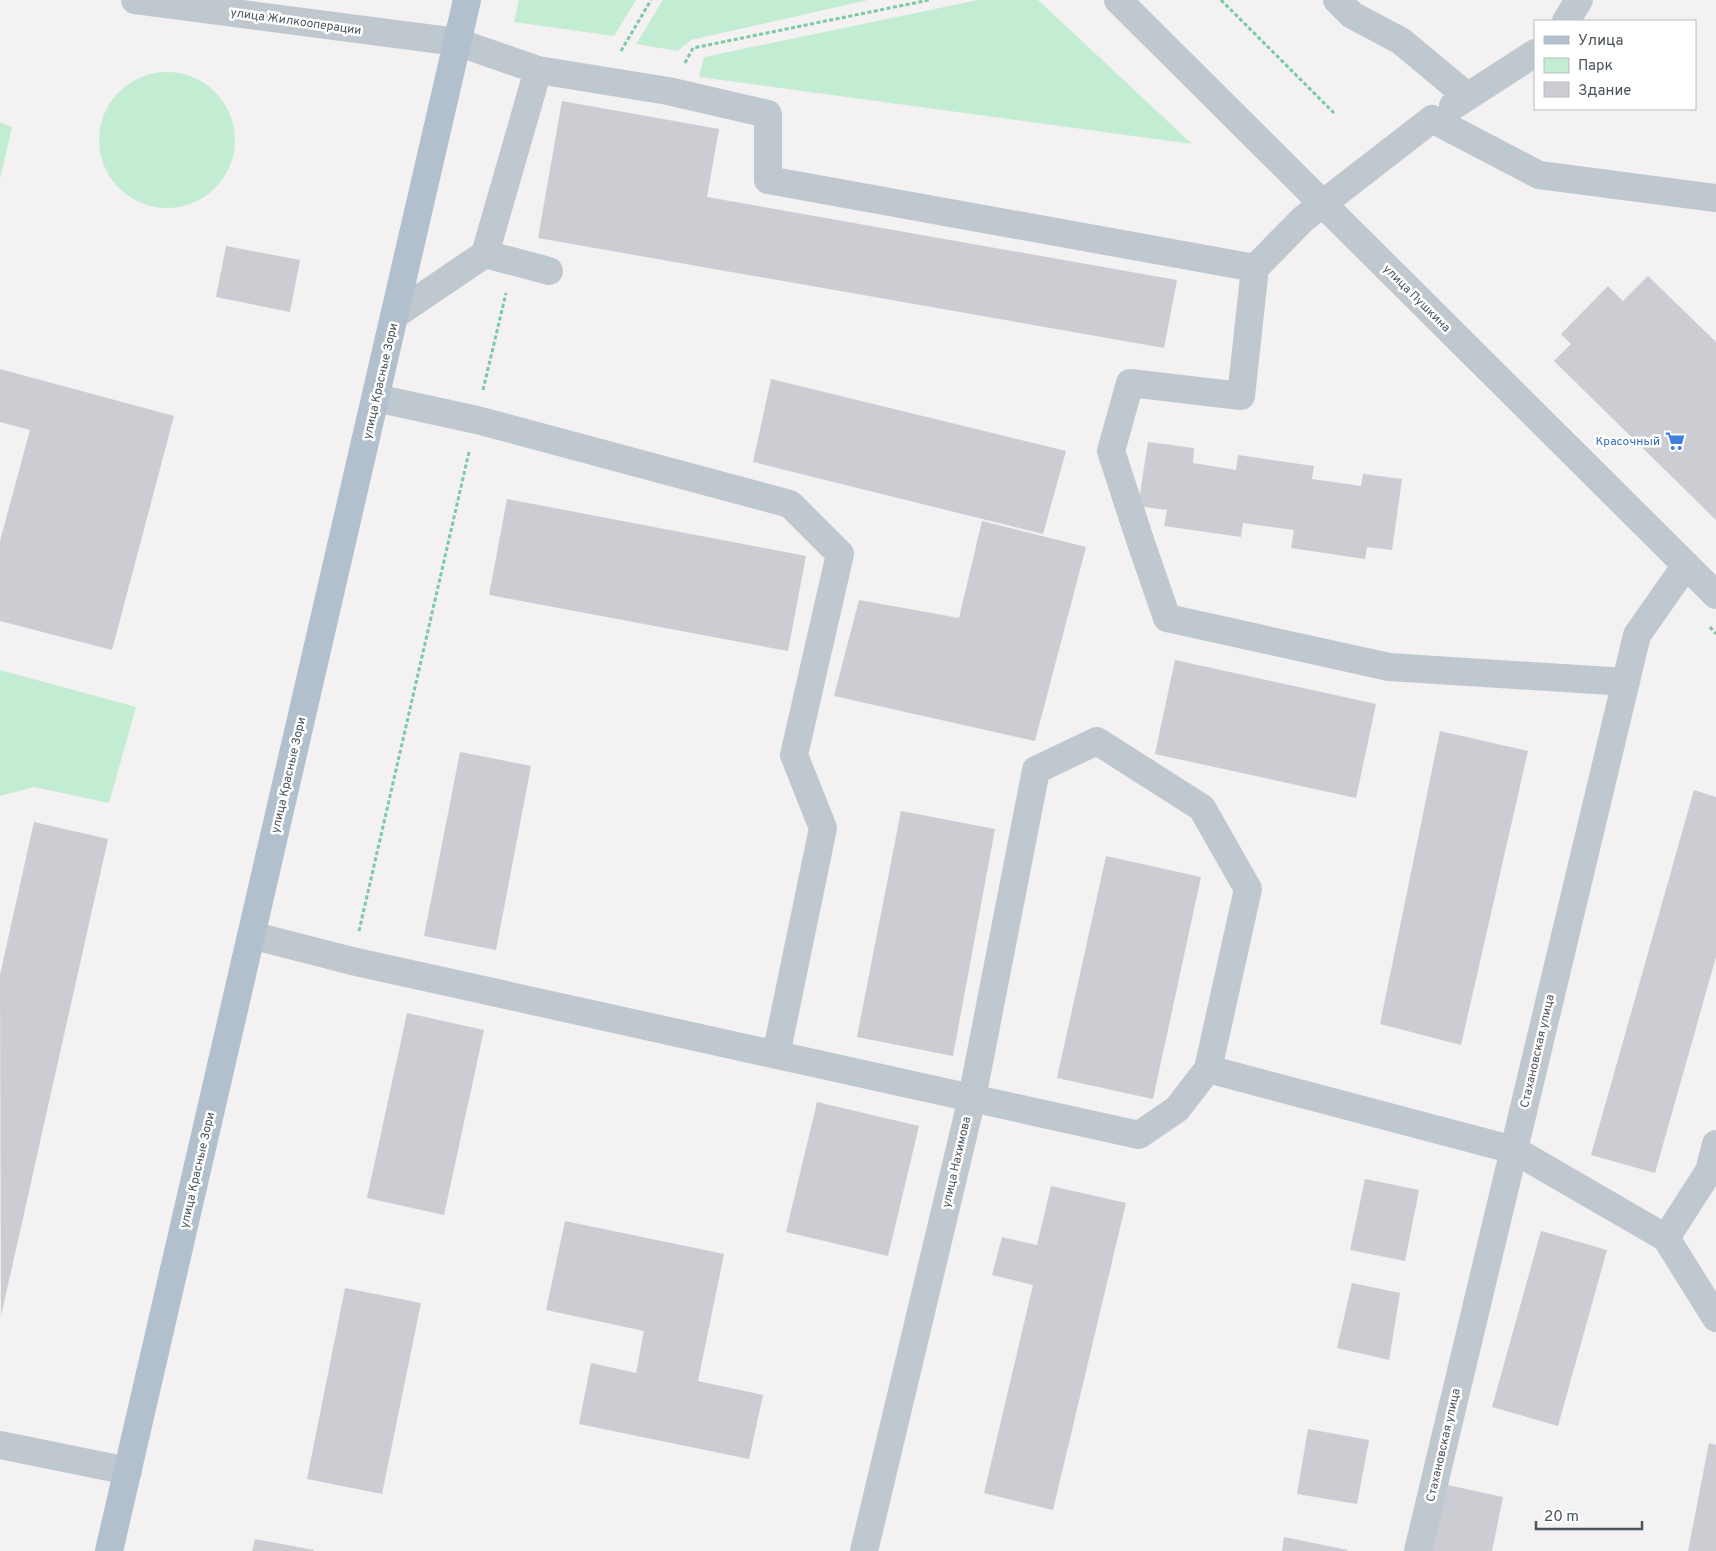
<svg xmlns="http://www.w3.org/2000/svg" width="1716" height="1551" font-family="Overpass,sans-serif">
<rect width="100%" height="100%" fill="#f3f1f1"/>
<path fill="#c3edd3" d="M 519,0 L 636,0 L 614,36 L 514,22 Z
M 663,0 L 868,0 L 691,40 L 678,51 L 636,44 Z
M 978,0 L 1038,0 L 1192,144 L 699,77 L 704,57 Z
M99 140a68 68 0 1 1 136 0a68 68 0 1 1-136 0Z
M 0,122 L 12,127 L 0,179 Z
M 0,670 L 136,707 L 109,803 L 34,787 L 0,796 Z"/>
<path fill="#cbcdd3" d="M 562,101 L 719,129 L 707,197 L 1177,280 L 1164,348 L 538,238 Z
M 226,246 L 300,260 L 290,312 L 216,297 Z
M 1648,276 L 1716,342 L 1716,520 L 1554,361 L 1571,344 L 1561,334 L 1608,286 L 1623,301 Z
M 0,369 L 174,416 L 112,650 L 0,621 L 0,541 L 30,430 L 0,422 Z
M 771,379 L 1066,451 L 1043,534 L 753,462 Z
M 1148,442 L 1194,448 L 1193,463 L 1236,470 L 1238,455 L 1314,466 L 1312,479 L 1361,486 L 1363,474 L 1402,479 L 1392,550 L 1367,547 L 1365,559 L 1291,548 L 1294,530 L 1243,523 L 1241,537 L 1164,526 L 1167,510 L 1138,506 Z
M 507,499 L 806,556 L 788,651 L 489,595 Z
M 982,521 L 1086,547 L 1035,741 L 834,696 L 859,600 L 959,618 Z
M 1175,660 L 1376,704 L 1356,798 L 1155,754 Z
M 1440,731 L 1528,751 L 1461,1045 L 1380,1024 Z
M 460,752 L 531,766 L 496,950 L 424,936 Z
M 1694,790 L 1716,797 L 1716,957 L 1655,1173 L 1591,1155 Z
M 901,811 L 995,829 L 953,1056 L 857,1037 Z
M 34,822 L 108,839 L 1,1316 L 0,975 Z
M 1106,856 L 1201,877 L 1153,1099 L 1057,1078 Z
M 407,1013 L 484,1030 L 444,1215 L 367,1198 Z
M 817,1102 L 919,1126 L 888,1256 L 786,1232 Z
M 1365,1179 L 1419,1190 L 1405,1261 L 1350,1250 Z
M 1051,1186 L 1126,1203 L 1053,1510 L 984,1493 L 1033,1285 L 992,1275 L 1002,1237 L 1037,1245 Z
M 565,1221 L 724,1254 L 698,1381 L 763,1395 L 749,1459 L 579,1424 L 591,1363 L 636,1373 L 644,1331 L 546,1310 Z
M 1541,1231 L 1607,1250 L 1558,1426 L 1492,1407 Z
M 1352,1283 L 1400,1293 L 1389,1360 L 1337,1348 Z
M 345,1288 L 421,1303 L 382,1494 L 307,1479 Z
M 1308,1429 L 1369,1440 L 1357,1504 L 1297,1494 Z
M 1709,1443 L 1716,1445 L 1716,1551 L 1688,1551 Z
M 1443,1484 L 1503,1497 L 1492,1551 L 1429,1551 Z
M 1284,1537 L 1348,1550 L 1347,1551 L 1282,1551 Z
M 255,1539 L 314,1550 L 314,1551 L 252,1551 Z"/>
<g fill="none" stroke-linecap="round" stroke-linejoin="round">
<path stroke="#7ccaa3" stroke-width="3" stroke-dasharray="4 2.5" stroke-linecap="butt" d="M 1221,0 L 1334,113
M 621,51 L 651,0
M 685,63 L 693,48 L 929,0
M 483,390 L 506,293
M 1710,627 L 1716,634
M 359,931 L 469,452"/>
<path stroke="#c0c8cf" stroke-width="28" d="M 135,0 L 457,42 L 538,70 L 668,91 L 768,114 L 768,180 L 1255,268 L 1303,219 L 1432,119 L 1539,175 L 1716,198
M 1118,0 L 1716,595
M 1337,0 L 1352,15 L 1401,41 L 1467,96
M 1566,21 L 1579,0
M 1453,106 L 1535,53
M 485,254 L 549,271
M 1255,268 L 1241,396 L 1130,383 L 1111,451 L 1141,543 L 1167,618 L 1389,667 L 1626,682
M 395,315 L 485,254 L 538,70
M 376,398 L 477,420 L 790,504 L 840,554 L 794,755 L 823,828 L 776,1055
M 251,935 L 352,961 L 1139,1135 L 1177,1109 L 1208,1069 L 1248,889 L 1202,808 L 1097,741 L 1036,770 L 972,1098 L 864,1551
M 1208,1069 L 1514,1150 L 1666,1238 L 1716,1318
M 1666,1238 L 1709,1171 L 1716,1144
M 0,1445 L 128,1471
M 1418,1551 L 1637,635 L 1686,565"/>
<path stroke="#b2c0ce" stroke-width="28" d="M 109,1551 L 467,0"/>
</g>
<defs>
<symbol id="supermarket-bare" viewBox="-9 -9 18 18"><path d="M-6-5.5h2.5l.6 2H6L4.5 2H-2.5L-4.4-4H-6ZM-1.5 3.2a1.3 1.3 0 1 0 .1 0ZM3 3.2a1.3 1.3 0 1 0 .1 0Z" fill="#3f7fe0" stroke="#fff" stroke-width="2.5" paint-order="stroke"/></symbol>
</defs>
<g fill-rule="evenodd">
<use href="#supermarket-bare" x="1661" y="427" width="28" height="28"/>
</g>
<g text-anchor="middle" stroke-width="5" stroke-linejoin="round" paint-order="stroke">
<g font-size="12" fill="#4a545d" stroke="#fff">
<text transform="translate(296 21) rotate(8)" y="4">улица Жилкооперации</text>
<text transform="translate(1417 298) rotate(45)" y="4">улица Пушкина</text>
<text transform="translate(380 381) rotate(-77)" y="4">улица Красные Зори</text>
<text transform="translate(288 775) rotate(-77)" y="4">улица Красные Зори</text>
<text transform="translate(1537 1051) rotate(-77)" y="4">Стахановская улица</text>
<text transform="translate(956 1162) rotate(-77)" y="4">улица Нахимова</text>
<text transform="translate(197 1170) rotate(-77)" y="4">улица Красные Зори</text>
<text transform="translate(1443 1445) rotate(-77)" y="4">Стахановская улица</text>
</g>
<g font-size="12" fill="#366cbe" stroke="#fff" text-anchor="end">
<text x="1660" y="445">Красочный</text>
</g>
</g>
<rect x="1534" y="20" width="162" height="90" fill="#ffffff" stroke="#b7bbbe"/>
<rect x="1544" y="36" width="25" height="8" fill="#b2c0ce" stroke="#b7bbbe"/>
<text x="1578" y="45" font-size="15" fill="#4a545d">Улица</text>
<rect x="1544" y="58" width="25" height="15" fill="#c3edd3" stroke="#b7bbbe"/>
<text x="1578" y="70" font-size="15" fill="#4a545d">Парк</text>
<rect x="1544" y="82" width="25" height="15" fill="#cbcdd3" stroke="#b7bbbe"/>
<text x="1578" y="95" font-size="15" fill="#4a545d">Здание</text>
<path d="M1536 1521v8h106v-8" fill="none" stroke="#4a545d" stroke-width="2.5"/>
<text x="1544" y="1521" font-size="15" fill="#4a545d" stroke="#ffffff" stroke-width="4" paint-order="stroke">20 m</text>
</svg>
